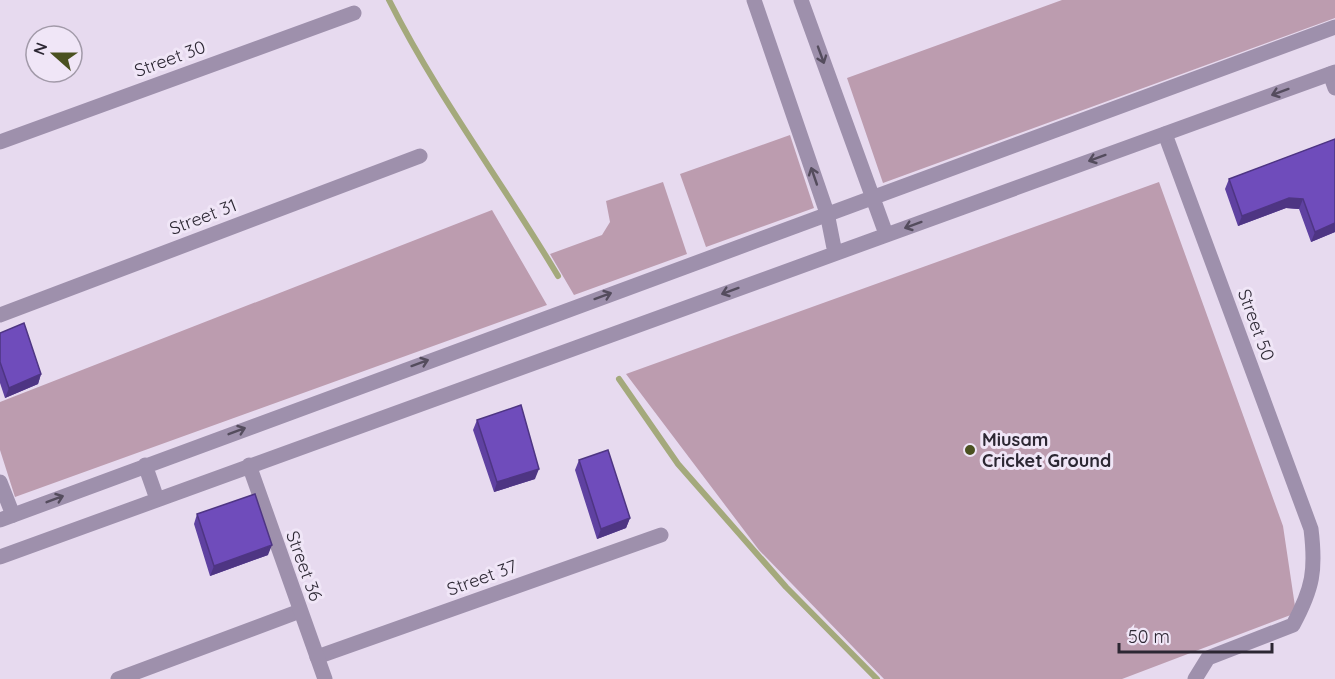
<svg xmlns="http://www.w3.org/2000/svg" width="1335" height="679" font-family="Quicksand,sans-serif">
<rect width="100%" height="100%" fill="#e7daef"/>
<path fill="#bc9caf" d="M 1062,0 L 1335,0 L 1335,18 L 883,183 L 847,78 Z
M 790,135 L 814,208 L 706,247 L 680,174 Z
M 663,182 L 687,254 L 574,295 L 550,254 L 602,235 L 610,222 L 606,201 Z
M 1159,182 L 1283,526 L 1296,613 L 1122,679 L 884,679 L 759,550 L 626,374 Z
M 492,210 L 547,305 L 15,497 L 0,450 L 0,402 Z"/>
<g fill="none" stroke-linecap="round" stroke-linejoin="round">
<path stroke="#a4a97c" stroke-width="6" d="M 389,0 C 437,96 503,183 558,276
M 619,379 L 678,464 L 786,587 L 877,679"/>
<path stroke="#9e90ac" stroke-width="15" d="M 1330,74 L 1335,88
M 1165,134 L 1311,529 C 1316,570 1313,588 1293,625 L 1208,658 L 1195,679
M 0,142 L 354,13
M 0,315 L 420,156
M 0,482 L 13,515
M 317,657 L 661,535
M 118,679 L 300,611"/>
<path stroke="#9e90ac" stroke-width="15" d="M 754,0 L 827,213 L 835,253
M 801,0 L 886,234
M 145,465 L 157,499
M 249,465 L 325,679
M 0,520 L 1335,27
M 0,557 L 1335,72"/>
</g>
<path fill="#5f41a1" d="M 1335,139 L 1335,232 L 1311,242 L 1299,209 L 1286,208 L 1238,226 L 1225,189 L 1229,179 Z
M 0,333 L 41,374 L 38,384 L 5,398 L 0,383 Z
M 477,420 L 535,479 L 494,492 L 473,430 Z
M 579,460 L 630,518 L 626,528 L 597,539 L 575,470 Z
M 197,514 L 268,555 L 210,576 L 194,524 Z"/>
<path fill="#4e3583" d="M 1289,198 L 1303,199 L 1299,209 L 1286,208 L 1238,226 L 1242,216 Z
M 1335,223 L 1335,232 L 1311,242 L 1315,232 Z
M 41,374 L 38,384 L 5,398 L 9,388 Z
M 539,469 L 535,479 L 494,492 L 497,482 Z
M 630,518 L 626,528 L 597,539 L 601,529 Z
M 272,545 L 268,555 L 210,576 L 214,566 Z"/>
<path fill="#6f4cbb" stroke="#4e3583" stroke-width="1.5" d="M 1335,139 L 1335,223 L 1315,232 L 1303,199 L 1289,198 L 1242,216 L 1229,179 Z
M 24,323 L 41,374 L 9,388 L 0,362 L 0,333 Z
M 521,405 L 539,469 L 497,482 L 477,420 Z
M 608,450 L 630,518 L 601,529 L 579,460 Z
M 255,494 L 272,545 L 214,566 L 197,514 Z"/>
<defs><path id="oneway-shaft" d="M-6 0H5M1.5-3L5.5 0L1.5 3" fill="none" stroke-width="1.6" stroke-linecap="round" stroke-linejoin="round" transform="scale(1.5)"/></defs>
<g stroke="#544c5d">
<use href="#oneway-shaft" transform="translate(821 55) rotate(70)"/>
<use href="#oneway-shaft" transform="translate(1280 92) rotate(160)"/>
<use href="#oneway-shaft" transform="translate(1097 158) rotate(160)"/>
<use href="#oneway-shaft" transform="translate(814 176) rotate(-109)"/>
<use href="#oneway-shaft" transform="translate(913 225) rotate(160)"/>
<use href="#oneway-shaft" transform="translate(730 291) rotate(160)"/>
<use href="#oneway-shaft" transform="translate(603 296) rotate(-20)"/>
<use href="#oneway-shaft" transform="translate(420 363) rotate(-20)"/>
<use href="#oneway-shaft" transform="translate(237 431) rotate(-21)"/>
<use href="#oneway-shaft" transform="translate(55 499) rotate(-21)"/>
</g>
<circle fill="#4a5120" stroke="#f0e6f7" stroke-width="2" cx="970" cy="450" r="6"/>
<g text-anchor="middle" stroke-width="6" stroke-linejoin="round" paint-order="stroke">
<g font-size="18" fill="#2c2733" stroke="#f0e6f7">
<text transform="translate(170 59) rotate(-20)" y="6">Street 30</text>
<text transform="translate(203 217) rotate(-21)" y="6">Street 31</text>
<text transform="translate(1256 325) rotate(70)" y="6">Street 50</text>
<text transform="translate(304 566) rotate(70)" y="6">Street 36</text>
<text transform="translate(482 578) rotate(-20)" y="6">Street 37</text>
</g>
<g font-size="18" font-weight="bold" fill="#2c2733" stroke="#f0e6f7" text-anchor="start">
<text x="982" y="446">Miusam<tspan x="982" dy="21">Cricket Ground</tspan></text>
</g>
</g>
<g transform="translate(54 54) rotate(291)"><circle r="28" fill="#f0e6f7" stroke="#a29aa9" stroke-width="1.5"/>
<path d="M0-4.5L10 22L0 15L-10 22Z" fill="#4a5120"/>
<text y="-9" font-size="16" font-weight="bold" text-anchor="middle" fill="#2c2733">N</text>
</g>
<path d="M1119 643v9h153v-9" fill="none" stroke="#2c2733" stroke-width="3"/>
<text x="1128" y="643" font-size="18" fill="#2c2733" stroke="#f0e6f7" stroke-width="4.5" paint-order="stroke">50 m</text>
</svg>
